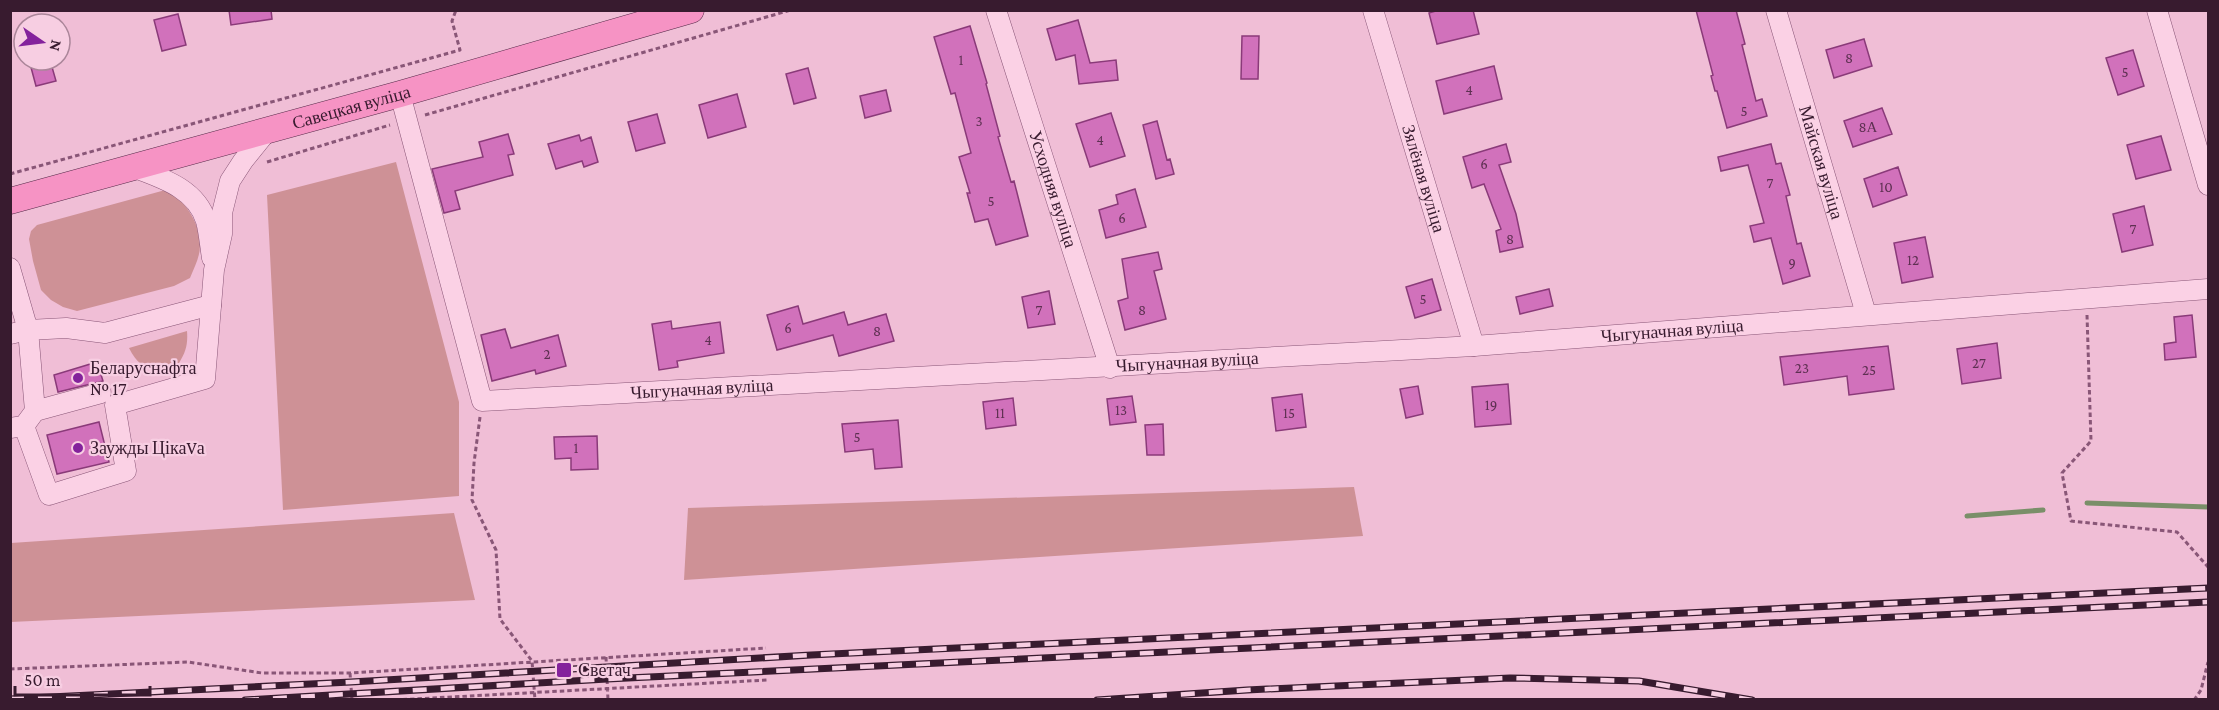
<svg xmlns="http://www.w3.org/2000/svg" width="2219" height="710" font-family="'Crimson Pro',serif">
<rect width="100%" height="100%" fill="#f0bed6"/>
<path fill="#ce9196" d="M 396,162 L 459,402 L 459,496 L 283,510 L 267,195 Z
M 169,189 C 185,202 201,224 200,246 C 200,257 194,268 190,278 L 174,286 L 77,311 L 63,307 L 51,300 L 41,290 L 33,261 L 29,239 L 31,231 L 37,225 Z
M 187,331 C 188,344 186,352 179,363 C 155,369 142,374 129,348 Z
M 1354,487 L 1363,536 L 684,580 L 688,508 Z
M 454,513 L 475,600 L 11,622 L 11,543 Z"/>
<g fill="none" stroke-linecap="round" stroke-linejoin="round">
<path stroke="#7a8f69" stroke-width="5" d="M 2087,503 L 2208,507
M 1967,516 L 2043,510"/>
</g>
<path fill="#d171bb" stroke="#8a3a79" stroke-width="1.5" d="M 229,10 L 271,10 L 272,19 L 231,25 Z
M 1439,10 L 1473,10 L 1479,34 L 1437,44 L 1429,13 Z
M 1696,10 L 1736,10 L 1745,44 L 1742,45 L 1756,101 L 1762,99 L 1767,116 L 1727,128 L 1717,91 L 1715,91 L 1711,76 L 1713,75 Z
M 178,14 L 186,45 L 162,51 L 154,20 Z
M 1078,20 L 1090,63 L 1116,60 L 1118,80 L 1079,84 L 1075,55 L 1056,60 L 1047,29 Z
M 970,26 L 987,83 L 986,84 L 1000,136 L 998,137 L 1011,182 L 1014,181 L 1028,236 L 996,245 L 988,219 L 975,222 L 967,193 L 970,193 L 959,157 L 971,153 L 955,93 L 951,94 L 934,37 Z
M 1242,36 L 1259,36 L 1258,79 L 1241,79 Z
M 1864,39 L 1872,66 L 1834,78 L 1826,50 Z
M 2133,50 L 2144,86 L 2118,95 L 2106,58 Z
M 29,60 L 50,60 L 56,81 L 36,86 Z
M 1494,66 L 1502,99 L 1444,114 L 1436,81 Z
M 808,68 L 816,98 L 794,104 L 786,74 Z
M 886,90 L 891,111 L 865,118 L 860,96 Z
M 737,94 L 746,127 L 708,138 L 699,105 Z
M 1882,108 L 1892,134 L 1853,147 L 1844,121 Z
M 1111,113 L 1125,156 L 1090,167 L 1076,124 Z
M 657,114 L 665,143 L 636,151 L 628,122 Z
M 1157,121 L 1167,160 L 1170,159 L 1174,174 L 1156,179 L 1143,125 Z
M 508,134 L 514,154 L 508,155 L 513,175 L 455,191 L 460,209 L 444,213 L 432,169 L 483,157 L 479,142 Z
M 579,135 L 581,141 L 591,137 L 598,162 L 584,167 L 582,161 L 556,169 L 548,144 Z
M 2161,136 L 2171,170 L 2136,179 L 2127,145 Z
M 1506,144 L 1511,162 L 1499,165 L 1516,214 L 1523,247 L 1500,252 L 1496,231 L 1501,229 L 1484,184 L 1472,188 L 1463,157 Z
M 1771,144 L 1776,164 L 1781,163 L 1790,195 L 1786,196 L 1797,244 L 1801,243 L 1810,276 L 1783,284 L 1771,238 L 1754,242 L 1750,226 L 1764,223 L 1748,165 L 1721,171 L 1718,157 Z
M 1898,167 L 1907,195 L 1873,207 L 1864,179 Z
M 1135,189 L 1146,227 L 1106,238 L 1099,210 L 1118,204 L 1116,195 Z
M 2144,206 L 2153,245 L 2122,252 L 2113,214 Z
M 1925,237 L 1933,277 L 1902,283 L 1894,243 Z
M 1158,252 L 1162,269 L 1154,271 L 1166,319 L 1125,330 L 1118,301 L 1128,298 L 1122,259 Z
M 1432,279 L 1441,310 L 1415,318 L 1406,287 Z
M 1549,289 L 1553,306 L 1520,314 L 1516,297 Z
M 1049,291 L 1055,324 L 1028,328 L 1022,297 Z
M 798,306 L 803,324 L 844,312 L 848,325 L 886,314 L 894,341 L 839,356 L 833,335 L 777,350 L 767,315 Z
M 2192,315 L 2196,357 L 2165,360 L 2164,344 L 2176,342 L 2174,317 Z
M 671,321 L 672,329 L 720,322 L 724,353 L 677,361 L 678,367 L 659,370 L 652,324 Z
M 505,329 L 511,348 L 558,335 L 566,366 L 536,374 L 535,370 L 492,381 L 481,335 Z
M 1997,343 L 2001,378 L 1962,384 L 1957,349 Z
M 1888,346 L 1894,389 L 1849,395 L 1847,376 L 1784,385 L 1780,357 Z
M 97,362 L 103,381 L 58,392 L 54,375 Z
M 1508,384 L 1511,424 L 1475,427 L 1472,387 Z
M 1418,386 L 1423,414 L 1406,418 L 1400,389 Z
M 1302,394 L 1306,427 L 1276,431 L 1272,398 Z
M 1132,396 L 1136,422 L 1110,425 L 1107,399 Z
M 1013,398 L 1016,425 L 986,429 L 983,402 Z
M 898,420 L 902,467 L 875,469 L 873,449 L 845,452 L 842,424 Z
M 99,422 L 109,462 L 57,474 L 47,435 Z
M 1163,424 L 1164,455 L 1147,455 L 1145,425 Z
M 597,436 L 598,469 L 571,470 L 571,458 L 555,459 L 554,437 Z"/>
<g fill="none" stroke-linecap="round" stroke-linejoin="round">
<defs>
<g id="minor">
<path id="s1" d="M 996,10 L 1110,368"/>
<path id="s2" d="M 1373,10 L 1474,346"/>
<path id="s3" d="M 1776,10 L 1866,314"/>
<path d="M 2157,10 L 2208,185"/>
<path id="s4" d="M 400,94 L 482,401 L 1474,346 L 2208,289"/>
<path d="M 132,167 C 161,178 196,188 206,221 C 209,232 210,246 212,258"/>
<path d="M 10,268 L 28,330 L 66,328 L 105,333 L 211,305"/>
<path d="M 10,334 L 28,330 L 35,411 L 24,426 L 10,428"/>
<path d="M 35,411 L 101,393"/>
<path d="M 24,426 L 49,495 L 126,471 L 115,405 L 205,379 L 214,270 L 222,234 L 222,213 L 230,181 L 243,161 L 268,130"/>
</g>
<g id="major">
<path id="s5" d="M 10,201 L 400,94 L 691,10"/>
</g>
</defs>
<use href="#minor" stroke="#895677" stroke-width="21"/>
<use href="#major" stroke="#562b4a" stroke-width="27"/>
<path stroke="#895677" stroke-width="3" stroke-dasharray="4.5 3" stroke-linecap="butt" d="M 425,115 L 791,10
M 267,162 L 390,125
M 10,174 L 460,50 L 452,21 L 456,10
M 2087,315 L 2091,441 L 2062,473 L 2071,521 L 2177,532 L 2208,567
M 480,417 L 474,463 L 472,500 L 496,550 L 500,619 L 532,661 L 535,700
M 606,657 L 608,700
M 10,669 L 188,662 L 262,673 L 350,673 L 766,648
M 350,673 L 352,700
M 10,699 L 12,700
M 395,700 L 767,680
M 2194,700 L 2201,690 L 2208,662"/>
<use href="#minor" stroke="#fbd1e5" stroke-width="20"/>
<use href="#major" stroke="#f693c4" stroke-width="26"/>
<defs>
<path id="rail" d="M 10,699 L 351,682 L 811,655 L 2208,588
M 245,700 L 607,679 L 2208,602
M 1097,700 L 1247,690 L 1510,678 L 1639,681 L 1752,700"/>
</defs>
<use href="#rail" stroke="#381b2f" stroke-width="7"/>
<use href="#rail" stroke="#f7cee2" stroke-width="4.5" stroke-dasharray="14" stroke-linecap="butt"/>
</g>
<g fill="#84229c" stroke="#f7cee2" stroke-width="2">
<circle cx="78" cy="378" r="6"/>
<circle cx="78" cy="448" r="6"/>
<rect x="556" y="662" width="16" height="16" rx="3"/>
</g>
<g text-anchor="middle" stroke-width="4.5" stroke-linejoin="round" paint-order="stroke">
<g font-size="15" fill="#5e3052">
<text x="1849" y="63">8</text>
<text x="961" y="65">1</text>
<text x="2125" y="77">5</text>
<text x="1469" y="95">4</text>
<text x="1744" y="116">5</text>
<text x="979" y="126">3</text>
<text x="1868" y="132">8А</text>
<text x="1100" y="145">4</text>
<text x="1484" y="169">6</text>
<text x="1770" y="188">7</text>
<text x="1886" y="192">10</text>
<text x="991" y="206">5</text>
<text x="1122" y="223">6</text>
<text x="2133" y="234">7</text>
<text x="1510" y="244">8</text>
<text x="1913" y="265">12</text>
<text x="1792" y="268">9</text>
<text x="1423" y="304">5</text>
<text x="1039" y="315">7</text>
<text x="1142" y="315">8</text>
<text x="788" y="333">6</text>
<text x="877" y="336">8</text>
<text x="708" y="345">4</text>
<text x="547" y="359">2</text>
<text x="1979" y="368">27</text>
<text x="1802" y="373">23</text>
<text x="1869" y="375">25</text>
<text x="1491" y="410">19</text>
<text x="1121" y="415">13</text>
<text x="1000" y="418">11</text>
<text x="1289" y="418">15</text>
<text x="857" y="442">5</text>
<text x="576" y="453">1</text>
</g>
<g font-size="18" fill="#381b2f" stroke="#f7cee2">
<text dy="6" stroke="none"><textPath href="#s5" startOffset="354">Савецкая вуліца</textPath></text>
<text dy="6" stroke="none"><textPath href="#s3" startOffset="159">Майская вуліца</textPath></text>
<text dy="6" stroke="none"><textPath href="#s2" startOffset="176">Зялёная вуліца</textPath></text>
<text dy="6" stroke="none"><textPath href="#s1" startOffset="188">Усходняя вуліца</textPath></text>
<text dy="6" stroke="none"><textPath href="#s4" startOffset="1510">Чыгуначная вуліца</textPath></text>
<text dy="6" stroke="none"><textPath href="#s4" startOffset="1024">Чыгуначная вуліца</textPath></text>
<text dy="6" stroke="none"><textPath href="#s4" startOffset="538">Чыгуначная вуліца</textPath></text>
</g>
<g font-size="18" fill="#381b2f" stroke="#f7cee2" text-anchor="start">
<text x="90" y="374">Беларуснафта<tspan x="90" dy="21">№ 17</tspan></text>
<text x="90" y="454">Заужды ЦікаVа</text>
<text x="578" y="676">Светач</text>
</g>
</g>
<rect width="2219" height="710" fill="none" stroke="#381b2f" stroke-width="24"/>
<g transform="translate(42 42) rotate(104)"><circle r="28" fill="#f7cee2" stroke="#ab869a" stroke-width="1.5"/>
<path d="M0-4.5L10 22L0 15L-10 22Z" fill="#84229c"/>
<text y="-9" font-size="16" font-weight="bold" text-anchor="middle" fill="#381b2f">N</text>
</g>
<path d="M15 686v9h135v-9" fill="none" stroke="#381b2f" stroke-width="3"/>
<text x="24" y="686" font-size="18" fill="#381b2f" stroke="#f7cee2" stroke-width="4.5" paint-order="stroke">50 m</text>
</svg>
